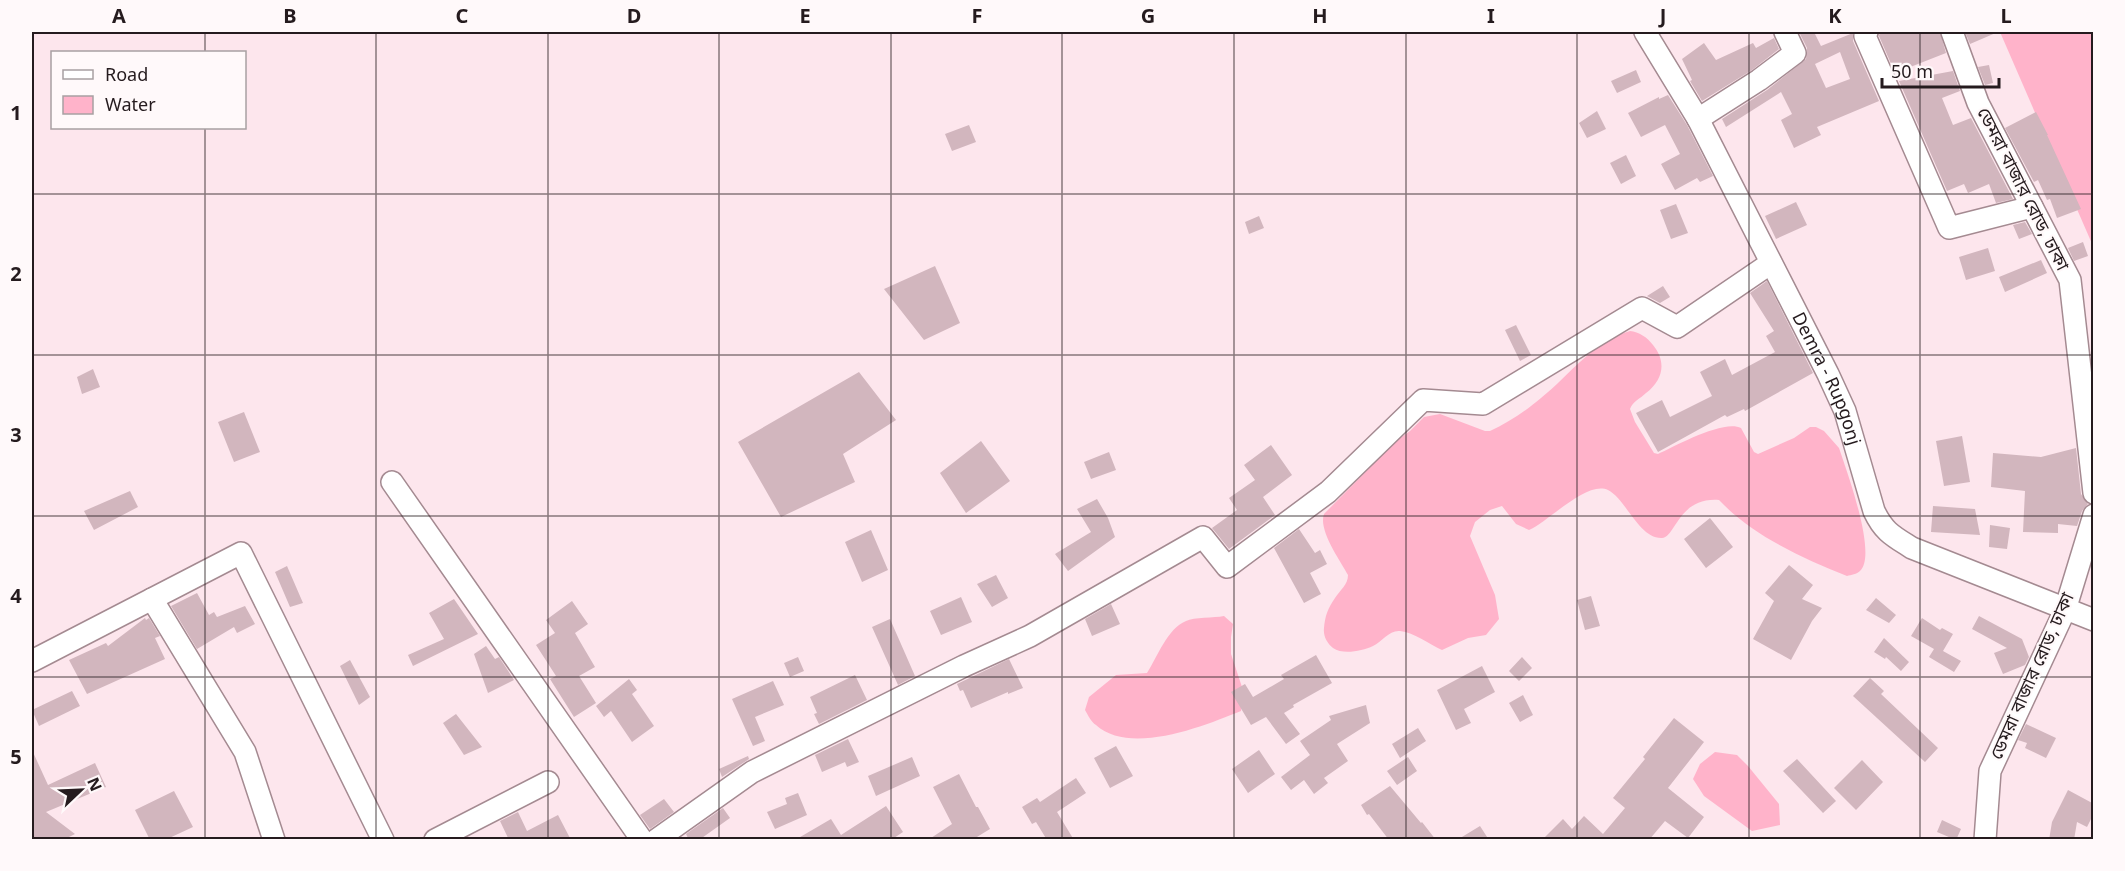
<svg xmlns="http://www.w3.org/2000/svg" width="2125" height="871" font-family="'Noto Sans','Noto Sans Bengali',sans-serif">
<rect width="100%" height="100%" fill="#fde6ed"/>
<path fill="#ffb3ca" d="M 2000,32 L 2093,32 L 2093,246 Z
M 1630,331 C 1639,332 1647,337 1653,345 C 1667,362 1663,380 1646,393 C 1640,399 1633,401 1630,409 L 1635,422 L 1654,453 L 1658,454 C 1675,446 1724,419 1741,428 L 1754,452 L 1758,454 L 1794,438 L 1810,427 L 1816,427 L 1824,431 L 1839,448 C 1846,469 1878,555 1860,571 C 1857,574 1851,575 1847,576 C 1802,558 1753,536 1719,500 C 1678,497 1676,537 1662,538 C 1639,539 1626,499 1608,490 C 1587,480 1548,522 1529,530 L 1516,524 L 1502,506 L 1490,510 L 1475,522 L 1470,536 L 1495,595 L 1499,619 L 1486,635 L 1468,638 L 1442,650 C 1430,645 1414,632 1400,631 C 1389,630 1382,642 1373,646 C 1362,651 1343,655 1333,648 C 1327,643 1323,636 1324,628 C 1325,616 1328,608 1335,598 C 1340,590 1348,585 1348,575 C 1340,560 1318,530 1324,514 L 1396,441 L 1410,431 L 1424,417 L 1440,414 L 1485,431 L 1490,431 C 1508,423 1527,410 1541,398 C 1570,375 1593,341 1630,331 Z
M 1224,616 L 1233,624 L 1231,637 L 1231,654 L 1243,690 L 1241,711 C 1204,726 1130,756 1096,725 C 1091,722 1088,715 1085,710 L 1089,697 L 1116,675 L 1147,673 C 1158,656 1167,629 1186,621 C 1194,617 1214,618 1224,616 Z
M 1715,752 L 1737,755 L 1748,766 L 1779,804 L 1780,825 L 1752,831 L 1704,796 L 1693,779 L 1700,764 Z"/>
<path fill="#d2b6be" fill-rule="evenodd" d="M 1799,32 L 1814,32 L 1821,46 L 1853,33 L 1853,41 L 1879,101 L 1817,127 L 1821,135 L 1794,148 L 1781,120 L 1792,114 L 1781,92 L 1726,127 L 1722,119 L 1767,90 L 1806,59 L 1807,48 ZM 1840,52 L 1850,79 L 1826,88 L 1815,64 Z
M 1880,32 L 1940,32 L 1946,53 L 1895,73 L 1879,36 Z
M 1965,32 L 1998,32 L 1970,44 Z
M 1774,38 L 1779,49 L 1752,70 L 1702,101 L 1690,81 L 1692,80 L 1682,59 L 1704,43 L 1716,60 L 1753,43 L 1756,48 Z
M 1989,65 L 1993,83 L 1985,85 L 1978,67 Z
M 1636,70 L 1641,82 L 1617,93 L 1611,81 Z
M 1953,71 L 1960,91 L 1942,98 L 1953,125 L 1971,118 L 2013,199 L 1996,203 L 1989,184 L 1968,193 L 1964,184 L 1947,191 L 1899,81 Z
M 1668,95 L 1687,125 L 1713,176 L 1700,182 L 1697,178 L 1675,190 L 1661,164 L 1680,154 L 1665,125 L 1641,137 L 1628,113 L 1659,97 L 1659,99 Z
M 1597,111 L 1606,129 L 1587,138 L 1579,123 Z
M 2036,112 L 2048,135 L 2047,135 L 2081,209 L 2057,218 L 2050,199 L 2047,200 L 2038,180 L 2034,182 L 2005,128 Z
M 969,125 L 976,142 L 952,151 L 945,134 Z
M 1626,155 L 1636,176 L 1621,184 L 1610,163 Z
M 1796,202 L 1807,225 L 1776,239 L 1765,216 Z
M 1676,204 L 1688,233 L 1671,239 L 1660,210 Z
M 1259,216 L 1264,228 L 1249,234 L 1245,222 Z
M 2025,222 L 2032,234 L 2019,239 L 2013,225 Z
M 2083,242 L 2088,256 L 2074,261 L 2068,248 Z
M 1988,248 L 1995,271 L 1966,280 L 1959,257 Z
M 2041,260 L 2047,273 L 2005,292 L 1999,277 Z
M 935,266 L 960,323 L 924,340 L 884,289 Z
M 1767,281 L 1813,373 L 1745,411 L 1744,409 L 1727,417 L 1725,415 L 1658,452 L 1636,413 L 1662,400 L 1670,417 L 1712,396 L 1700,372 L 1725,359 L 1732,375 L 1775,352 L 1766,336 L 1774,331 L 1750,293 Z
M 1663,286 L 1670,297 L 1660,303 L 1647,296 Z
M 1516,325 L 1531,355 L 1520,361 L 1505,330 Z
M 93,369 L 100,387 L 82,394 L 77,377 Z
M 859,372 L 896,420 L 843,454 L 855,482 L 781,517 L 738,442 Z
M 244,412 L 260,452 L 234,462 L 218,422 Z
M 1962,436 L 1970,482 L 1944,486 L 1936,441 Z
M 981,441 L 1010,481 L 966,513 L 940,473 Z
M 1271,445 L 1292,475 L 1263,497 L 1275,515 L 1229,549 L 1212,528 L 1237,510 L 1229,498 L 1255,480 L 1244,465 Z
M 2076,448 L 2081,494 L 2088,504 L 2082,511 L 2077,526 L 2058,524 L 2058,533 L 2023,532 L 2025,491 L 1991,487 L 1993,453 L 2041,457 Z
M 1109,452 L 1116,470 L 1091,479 L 1084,462 Z
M 130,491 L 138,507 L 94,530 L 84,511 Z
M 1097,499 L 1108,518 L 1115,537 L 1068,571 L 1055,554 L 1091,532 L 1077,509 Z
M 1933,506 L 1975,509 L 1980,535 L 1931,532 Z
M 1710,518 L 1733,547 L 1706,568 L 1684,539 Z
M 1990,525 L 2010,528 L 2007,549 L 1989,547 Z
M 1299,529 L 1315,553 L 1320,550 L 1327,564 L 1310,573 L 1321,594 L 1304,603 L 1274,548 Z
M 871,530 L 888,570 L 862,582 L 845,542 Z
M 1789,565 L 1813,585 L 1802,599 L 1822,608 L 1812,621 L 1791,660 L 1753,639 L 1774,601 L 1765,593 Z
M 287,566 L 303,603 L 290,607 L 275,572 Z
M 996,575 L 1008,598 L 992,607 L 977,584 Z
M 197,593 L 209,615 L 214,612 L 217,617 L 245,606 L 255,624 L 237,633 L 234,627 L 197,649 L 171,606 Z
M 1591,596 L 1600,626 L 1585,630 L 1577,600 Z
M 961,597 L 972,622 L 941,635 L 930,611 Z
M 1876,598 L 1896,615 L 1889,623 L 1866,610 Z
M 454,599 L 478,634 L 413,666 L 408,655 L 444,639 L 429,613 Z
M 572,601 L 588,624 L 575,633 L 595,667 L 579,676 L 596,703 L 574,717 L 550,679 L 556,676 L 536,645 L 555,633 L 546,620 Z
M 1111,604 L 1120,624 L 1092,636 L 1085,619 Z
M 1979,616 L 2022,639 L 2029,657 L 2025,665 L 2003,674 L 1994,653 L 2007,648 L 1972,629 Z
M 145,618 L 146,620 L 149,618 L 160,636 L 155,638 L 165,659 L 87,694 L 69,660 L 106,643 L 108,646 Z
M 1922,618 L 1940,630 L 1942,628 L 1953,634 L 1943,651 L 1961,661 L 1954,672 L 1929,657 L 1934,649 L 1911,636 Z
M 890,619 L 915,676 L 898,685 L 872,627 Z
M 1884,638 L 1909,662 L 1901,671 L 1886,657 L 1885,659 L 1874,652 Z
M 486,646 L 495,659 L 499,657 L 514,680 L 488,693 L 474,654 Z
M 1316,655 L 1332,683 L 1293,705 L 1294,707 L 1284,713 L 1300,734 L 1286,744 L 1266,717 L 1251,725 L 1231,692 L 1245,684 L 1253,697 L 1284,679 L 1281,675 Z
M 798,657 L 804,671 L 790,677 L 784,663 Z
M 1522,657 L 1532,668 L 1519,681 L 1509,671 Z
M 1009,659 L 1023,688 L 1008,694 L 1008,692 L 971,708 L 963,690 L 960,691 L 957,684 Z
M 350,660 L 370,697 L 359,705 L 340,666 Z
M 1482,666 L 1495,692 L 1464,709 L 1471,723 L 1456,730 L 1437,690 Z
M 855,675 L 867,700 L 819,724 L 814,714 L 817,713 L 810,697 Z
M 1870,678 L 1884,691 L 1881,694 L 1938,748 L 1925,762 L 1853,696 Z
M 629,679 L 637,690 L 632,694 L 654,726 L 632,742 L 611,711 L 604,717 L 596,706 Z
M 773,681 L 784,705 L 755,717 L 765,741 L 753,746 L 732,699 Z
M 72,691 L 80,706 L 39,726 L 32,710 Z
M 1523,695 L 1533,715 L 1520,722 L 1509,703 Z
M 1366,705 L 1370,723 L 1337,744 L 1348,761 L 1324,778 L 1328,783 L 1314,794 L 1304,780 L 1291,790 L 1281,777 L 1310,755 L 1300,741 L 1331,720 L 1329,716 Z
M 456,714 L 482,747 L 464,755 L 443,723 Z
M 1674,718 L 1704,742 L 1668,788 L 1704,817 L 1688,838 L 1665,821 L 1649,840 L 1542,840 L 1563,819 L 1572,829 L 1584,816 L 1603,834 L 1625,808 L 1613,798 L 1645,759 L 1643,757 Z
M 2026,724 L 2056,738 L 2046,758 L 2025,748 L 2027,743 L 2018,740 Z
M 1418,728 L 1426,741 L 1400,758 L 1392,744 Z
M 848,739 L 859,762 L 847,767 L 845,762 L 822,772 L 815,755 Z
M 1116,746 L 1133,776 L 1110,788 L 1094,758 Z
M 32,750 L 48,785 L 95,763 L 106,787 L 46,812 L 75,834 L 63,840 L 32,840 Z
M 1259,750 L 1275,774 L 1248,793 L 1232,769 Z
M 748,756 L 749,759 L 722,777 L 719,769 Z
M 912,757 L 920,776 L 876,796 L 868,776 Z
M 1408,757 L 1417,771 L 1397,785 L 1387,771 Z
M 1797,759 L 1836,801 L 1823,813 L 1783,771 Z
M 1862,760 L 1883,782 L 1856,810 L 1834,788 Z
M 959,774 L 976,807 L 978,807 L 990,829 L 972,840 L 928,840 L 952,824 L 933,787 Z
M 1076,778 L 1086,793 L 1057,812 L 1074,840 L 1047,840 L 1036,822 L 1032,824 L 1022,807 L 1037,798 L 1040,802 Z
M 1390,786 L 1421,823 L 1422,822 L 1436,840 L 1389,840 L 1369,814 L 1367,815 L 1361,805 Z
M 2068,790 L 2094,804 L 2094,813 L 2087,827 L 2077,822 L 2074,840 L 2049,840 L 2052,822 Z
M 174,791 L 193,827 L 165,840 L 150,840 L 135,810 Z
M 798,793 L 807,815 L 775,829 L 767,812 L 787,804 L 785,798 Z
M 664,799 L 674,812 L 650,829 L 640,815 Z
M 886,806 L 903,832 L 891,840 L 795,840 L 831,819 L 841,835 Z
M 723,808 L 730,818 L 699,840 L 689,840 L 686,834 Z
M 518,812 L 527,831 L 558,815 L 571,840 L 509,840 L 500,821 Z
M 1942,820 L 1961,829 L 1956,840 L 1937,832 Z
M 1480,826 L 1489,840 L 1457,840 Z"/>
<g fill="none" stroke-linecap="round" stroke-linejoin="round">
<defs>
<g id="minor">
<path id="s1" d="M 1645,32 L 1698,119 L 1828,374 L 1845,411 L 1874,511 C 1884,532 1893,536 1912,548 L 2094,620"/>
<path d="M 1867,32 L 1865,36 L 1949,228 L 2032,207"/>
<path d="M 1952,32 L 1978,103 L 2070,280 L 2094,493"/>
<path d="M 1698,119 L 1759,80 L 1795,53 L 1785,32"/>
<path d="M 392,482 L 642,840"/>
<path d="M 152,599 L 245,752 L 274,840"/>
<path d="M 32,661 L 241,553 L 383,840"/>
<path d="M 435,840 L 548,782"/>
<path d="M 656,840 L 752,772 L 964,666 L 1030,636 L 1203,537 L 1227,567 L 1328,492 L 1423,400 L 1483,404 L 1642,308 L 1677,327 L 1771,263"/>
<path d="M 1985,840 L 1990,771 L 2065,610 L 2094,515"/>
</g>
</defs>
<use href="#minor" stroke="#a48a91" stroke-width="24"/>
<use href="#minor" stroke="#fff" stroke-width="21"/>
</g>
<path fill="none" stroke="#251b1e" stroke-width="1.5" stroke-opacity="0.55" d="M 205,32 L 205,52M 376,32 L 376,840M 548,32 L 548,840M 719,32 L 719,840M 891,32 L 891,840M 1062,32 L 1062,840M 1234,32 L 1234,840M 1406,32 L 1406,840M 1577,32 L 1577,840M 1749,32 L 1749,840M 1920,32 L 1920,840M 205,128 L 205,840M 32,194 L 2094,194M 32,355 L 2094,355M 32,516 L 2094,516M 32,677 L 2094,677"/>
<g text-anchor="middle" stroke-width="4.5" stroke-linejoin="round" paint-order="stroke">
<g font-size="18" fill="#251b1e" stroke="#fff9fa">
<text transform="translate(2023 189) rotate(63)" y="6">ডেমরা বাজার রোড, ঢাকা</text>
<text dy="6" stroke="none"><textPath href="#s1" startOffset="392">Demra - Rupgonj</textPath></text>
<text transform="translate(2032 676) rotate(-66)" y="6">ডেমরা বাজার রোড, ঢাকা</text>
</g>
</g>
<rect width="2125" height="871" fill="none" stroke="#fff9fa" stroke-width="66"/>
<rect x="51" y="51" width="195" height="78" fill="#fff9fa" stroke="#a8a0a2" stroke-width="1.5"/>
<rect x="63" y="70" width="30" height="9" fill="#ffffff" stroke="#a8a0a2" stroke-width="1.5"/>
<text x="105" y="81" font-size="18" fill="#251b1e">Road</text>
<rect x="63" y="96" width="30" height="18" fill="#ffb3ca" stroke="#a8a0a2" stroke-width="1.5"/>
<text x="105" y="111" font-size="18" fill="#251b1e">Water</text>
<g transform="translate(81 790) rotate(67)" stroke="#fff9fa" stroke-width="4.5" paint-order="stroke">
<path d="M0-4.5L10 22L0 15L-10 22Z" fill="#251b1e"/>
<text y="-9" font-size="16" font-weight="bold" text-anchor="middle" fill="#251b1e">N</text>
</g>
<path d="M1882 78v9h117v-9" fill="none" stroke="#251b1e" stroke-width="3"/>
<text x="1891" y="78" font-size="18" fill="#251b1e" stroke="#fff9fa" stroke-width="4.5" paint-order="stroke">50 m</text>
<rect x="33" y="33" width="2059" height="805" fill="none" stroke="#251b1e" stroke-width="2"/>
<g font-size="20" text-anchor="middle" font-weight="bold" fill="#251b1e">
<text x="119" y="23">A</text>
<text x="290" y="23">B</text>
<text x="462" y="23">C</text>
<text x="634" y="23">D</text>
<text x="805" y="23">E</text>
<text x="977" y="23">F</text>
<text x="1148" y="23">G</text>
<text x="1320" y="23">H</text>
<text x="1491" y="23">I</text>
<text x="1663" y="23">J</text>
<text x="1835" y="23">K</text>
<text x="2006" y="23">L</text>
<text x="16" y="120">1</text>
<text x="16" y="281">2</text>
<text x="16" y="442">3</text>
<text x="16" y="603">4</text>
<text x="16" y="764">5</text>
</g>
</svg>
